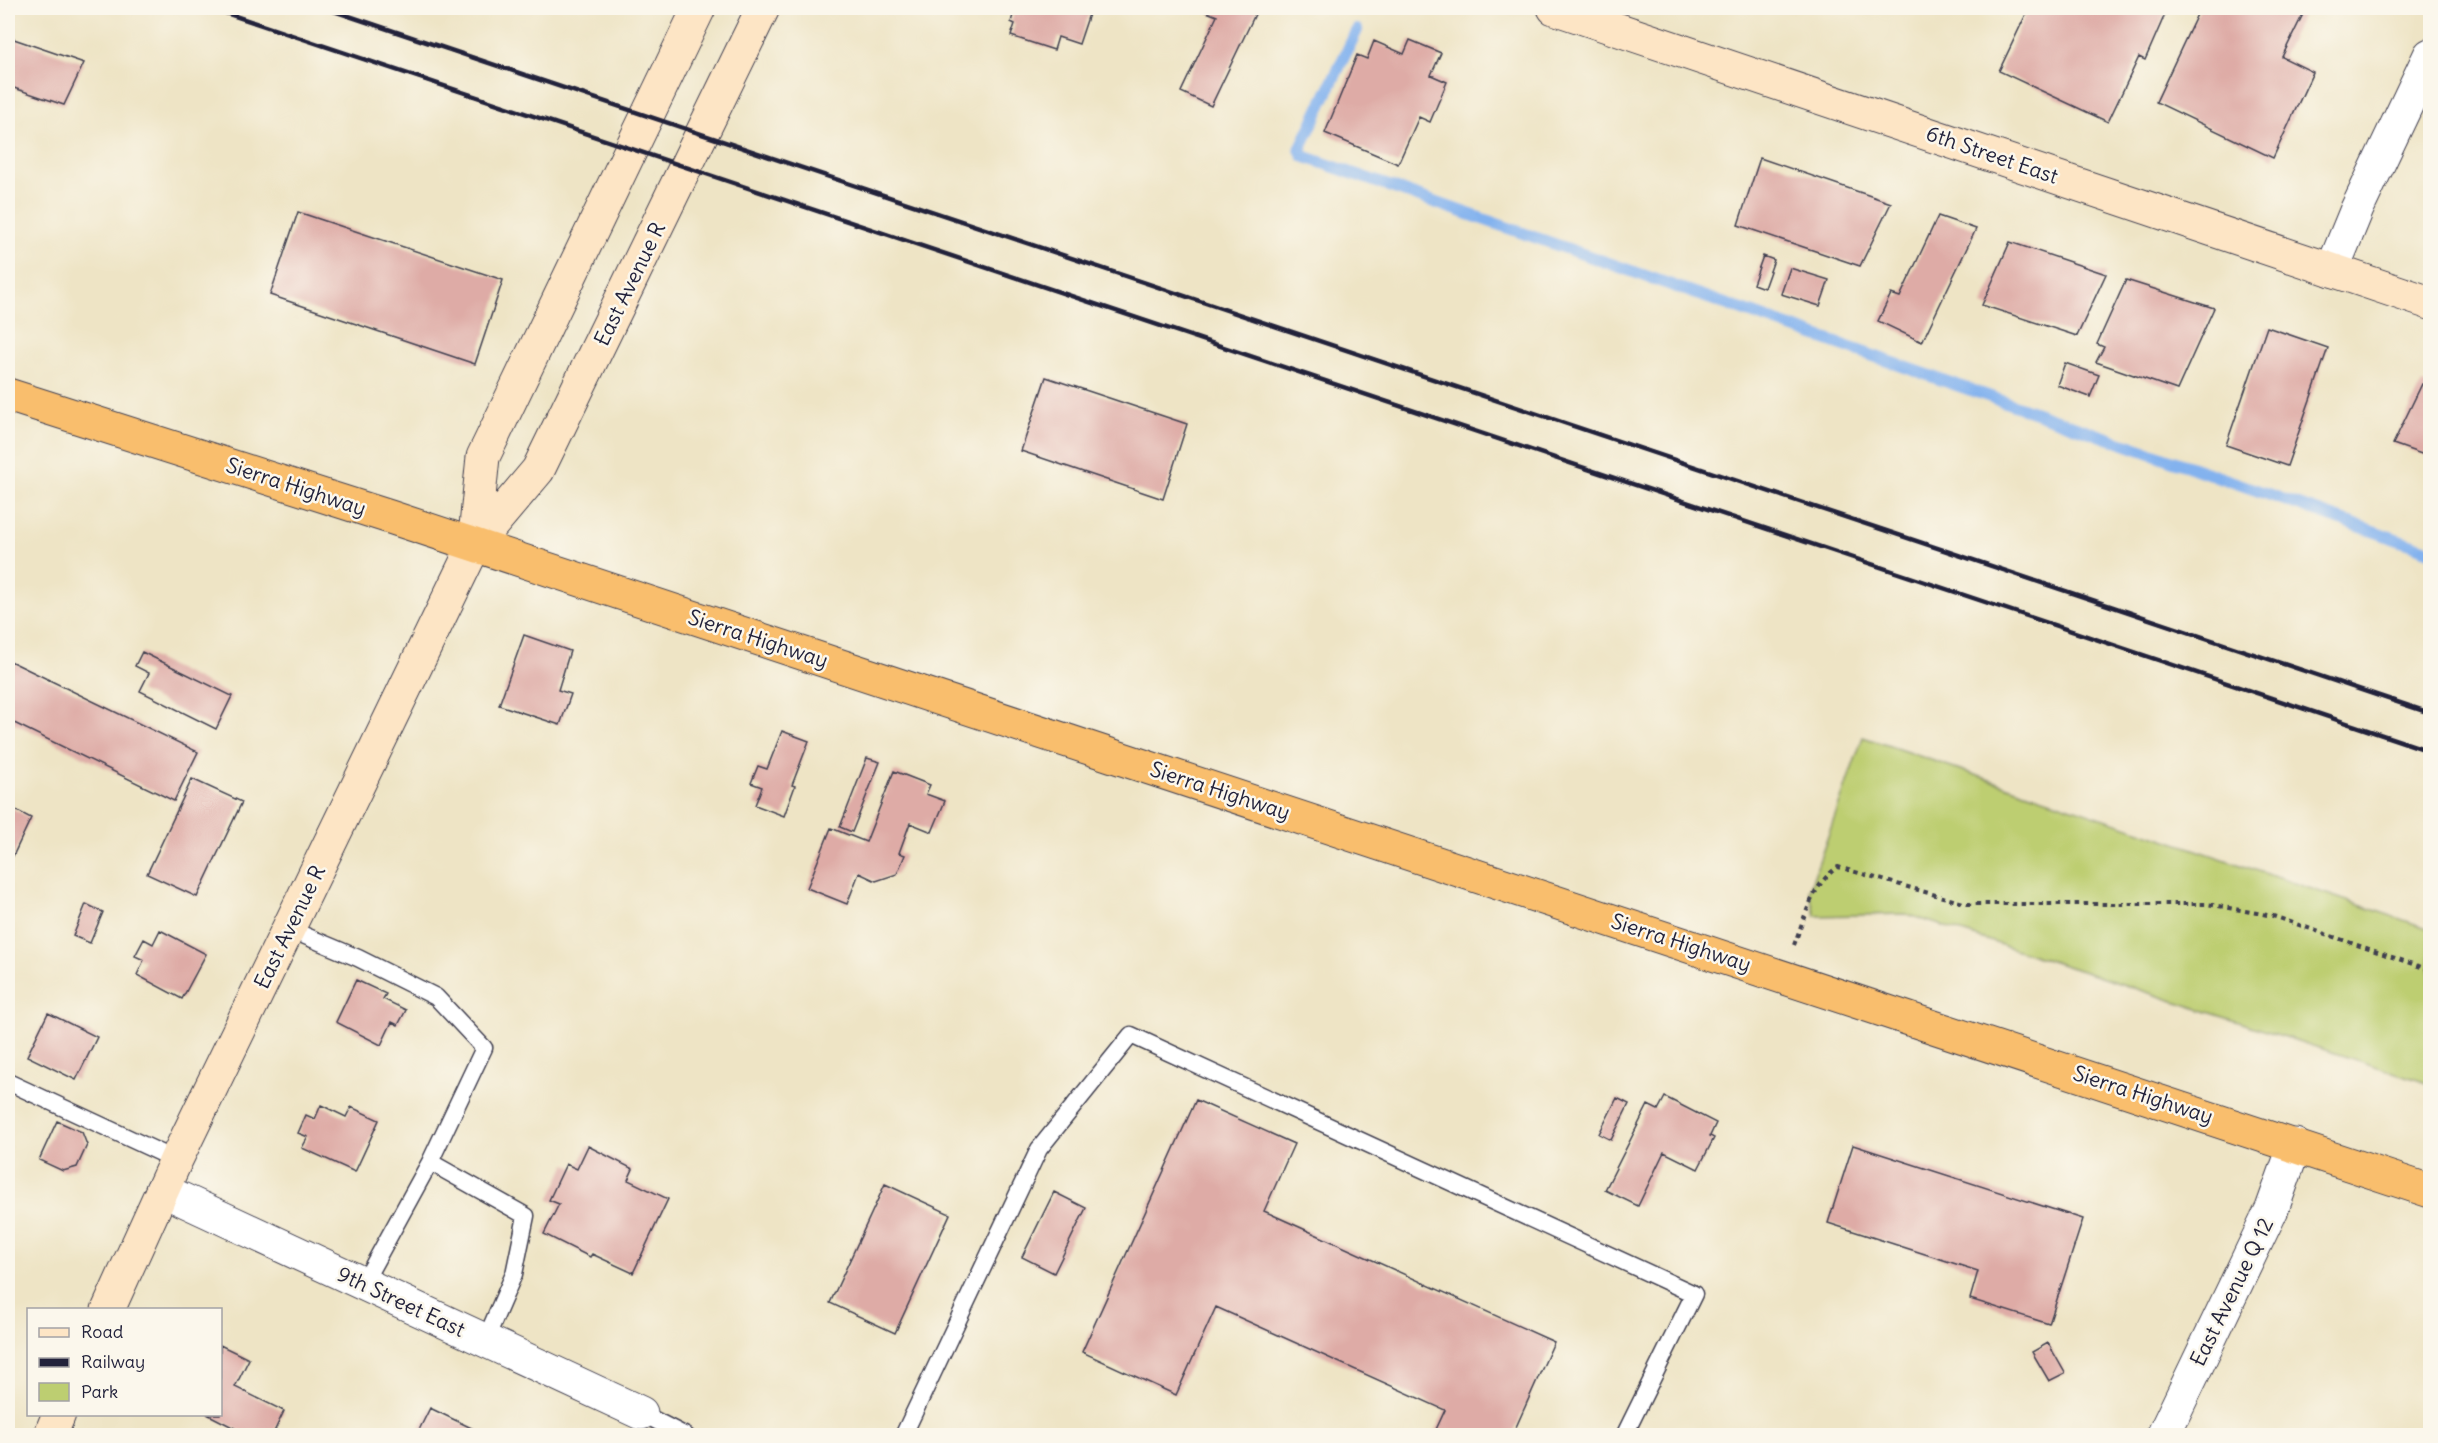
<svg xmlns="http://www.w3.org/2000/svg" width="2438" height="1443" font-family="Delius,sans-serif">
<rect width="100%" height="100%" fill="#fbf7ec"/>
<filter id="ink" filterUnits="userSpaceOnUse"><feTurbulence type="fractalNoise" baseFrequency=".0167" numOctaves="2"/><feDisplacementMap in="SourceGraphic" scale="12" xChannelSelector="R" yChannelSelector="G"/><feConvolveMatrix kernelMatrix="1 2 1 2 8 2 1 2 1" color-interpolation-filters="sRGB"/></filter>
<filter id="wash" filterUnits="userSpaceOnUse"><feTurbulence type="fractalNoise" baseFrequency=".008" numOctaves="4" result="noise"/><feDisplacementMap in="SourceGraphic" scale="24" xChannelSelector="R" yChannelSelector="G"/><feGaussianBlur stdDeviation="1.35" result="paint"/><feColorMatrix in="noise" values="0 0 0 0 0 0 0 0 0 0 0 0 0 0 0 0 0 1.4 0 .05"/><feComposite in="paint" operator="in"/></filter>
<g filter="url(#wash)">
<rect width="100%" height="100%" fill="#eee4c5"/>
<path fill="#bdce71" stroke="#707856" stroke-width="1.5" d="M 1863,737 L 2430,929 L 2430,1084 L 1906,914 L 1815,916 L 1809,890 Z"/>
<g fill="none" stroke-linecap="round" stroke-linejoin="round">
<path stroke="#83b2ee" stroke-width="12" d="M 1357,30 L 1300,149 L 1303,156 L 2430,551"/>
</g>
<g id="blocks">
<path fill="#deaba6" d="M 1015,8 L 1091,8 L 1079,44 L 1058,37 L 1054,50 L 1011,36 L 1015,24 L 1011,22 Z
M 1196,8 L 1258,8 L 1211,106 L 1181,92 L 1217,16 Z
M 2029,8 L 2156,8 L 2166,12 L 2145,60 L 2139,57 L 2108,122 L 1999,71 Z
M 2200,8 L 2306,8 L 2282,57 L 2313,72 L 2273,158 L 2156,102 Z
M 8,37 L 84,63 L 64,105 L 8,86 Z
M 1410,40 L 1441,53 L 1431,75 L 1447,82 L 1430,122 L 1419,117 L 1398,164 L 1325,133 L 1357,55 L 1367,59 L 1374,41 L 1404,54 Z
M 1760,158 L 1891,203 L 1860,266 L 1738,225 Z
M 298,212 L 503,280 L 475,364 L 270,295 Z
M 1938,216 L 1976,229 L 1922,342 L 1878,321 L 1891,294 L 1900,297 Z
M 2010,242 L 2106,274 L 2077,336 L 1982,305 Z
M 1763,256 L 1774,260 L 1764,288 L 1753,284 Z
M 1790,268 L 1829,280 L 1820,306 L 1781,294 Z
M 2126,280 L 2214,308 L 2177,390 L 2096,362 L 2104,347 L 2097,344 Z
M 2267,327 L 2328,348 L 2287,466 L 2226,445 Z
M 2065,363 L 2099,375 L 2090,397 L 2057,385 Z
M 1046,377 L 1187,424 L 1163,499 L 1021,451 Z
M 2422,384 L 2430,387 L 2430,457 L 2393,444 Z
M 524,635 L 570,651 L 558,690 L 571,694 L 560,725 L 499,705 Z
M 142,652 L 232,696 L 216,729 L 140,691 L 149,673 L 135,666 Z
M 8,660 L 198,752 L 174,801 L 8,720 Z
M 782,731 L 809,741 L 792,785 L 795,786 L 784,816 L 755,805 L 762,787 L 751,783 L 758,766 L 767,769 Z
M 867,758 L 880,762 L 852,832 L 840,827 Z
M 894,771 L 930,785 L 926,794 L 945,801 L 932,832 L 910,823 L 899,853 L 905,855 L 897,874 L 876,881 L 859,873 L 847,904 L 807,888 L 831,828 L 866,842 Z
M 192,779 L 242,802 L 197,897 L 147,874 Z
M 8,806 L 31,818 L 13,856 L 8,854 Z
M 86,904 L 103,912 L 90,943 L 73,936 Z
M 160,930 L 206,954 L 182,999 L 137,975 L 144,960 L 135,956 L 144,939 L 153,944 Z
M 356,980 L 386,994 L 383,999 L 406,1010 L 398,1025 L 392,1022 L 381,1045 L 336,1022 Z
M 48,1013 L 97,1037 L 76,1080 L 27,1056 Z
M 1665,1097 L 1716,1123 L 1710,1136 L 1714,1138 L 1698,1169 L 1664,1152 L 1638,1206 L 1605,1190 L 1648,1105 L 1658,1110 Z
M 1617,1098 L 1629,1104 L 1611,1140 L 1599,1134 Z
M 1196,1100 L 1294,1144 L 1264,1211 L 1554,1342 L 1512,1436 L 1433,1436 L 1445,1410 L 1216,1307 L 1176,1395 L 1082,1352 Z
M 321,1105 L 346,1117 L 351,1107 L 379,1120 L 355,1172 L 302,1148 L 308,1137 L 298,1133 L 306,1115 L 315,1119 Z
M 57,1121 L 82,1132 L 87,1145 L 77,1167 L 63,1171 L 39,1160 Z
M 1853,1145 L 2083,1219 L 2049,1324 L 1970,1299 L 1978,1271 L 1828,1223 Z
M 588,1146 L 633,1169 L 628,1180 L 668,1199 L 633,1273 L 592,1254 L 590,1257 L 544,1234 L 559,1204 L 549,1200 L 566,1164 L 577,1169 Z
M 885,1184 L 950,1214 L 895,1333 L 830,1303 Z
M 1054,1192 L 1086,1208 L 1054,1273 L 1022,1257 Z
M 2048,1343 L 2065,1373 L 2049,1381 L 2032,1352 Z
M 220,1345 L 249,1359 L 235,1387 L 284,1411 L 272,1436 L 250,1436 L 207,1414 L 220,1414 Z
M 430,1408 L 488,1436 L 416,1436 Z"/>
</g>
</g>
<g filter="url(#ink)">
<use href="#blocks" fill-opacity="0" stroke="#413f50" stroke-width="1.5"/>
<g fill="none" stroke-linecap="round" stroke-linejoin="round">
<defs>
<path id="lane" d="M 289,929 L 358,958 L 436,997 L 484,1048 L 430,1162 L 363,1284
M 8,1082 L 176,1160
M 430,1162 L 526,1216 L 514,1274 L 485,1341
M 641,1413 L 686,1436
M 903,1436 L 1039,1149 L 1131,1035 L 1694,1294 L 1624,1436"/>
<path id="street" d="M 2332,270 L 2357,209 L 2430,55
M 162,1190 L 641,1413
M 2163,1436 L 2272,1209 L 2295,1145"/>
<path id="secondary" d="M 1554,8 L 2430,303
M 474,546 L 483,457 L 699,8
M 108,1310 L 176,1160 L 474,546 L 538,470 L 763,8
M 50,1436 L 59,1414"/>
<path id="highway" d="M 8,395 L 390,517 L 2430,1191"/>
</defs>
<use href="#lane" stroke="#413f50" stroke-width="19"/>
<use href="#street" stroke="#413f50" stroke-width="35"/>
<use href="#secondary" stroke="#413f50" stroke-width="35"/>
<use href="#highway" stroke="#413f50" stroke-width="35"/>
<path stroke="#413f50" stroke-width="4" stroke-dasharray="4.5 4.5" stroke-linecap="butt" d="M 1794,945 C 1804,919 1813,883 1838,867 L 1967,904 L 2207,904 L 2273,916 L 2430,970"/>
<use href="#lane" stroke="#fff" stroke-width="16"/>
<use href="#street" stroke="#fff" stroke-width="33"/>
<use href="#secondary" stroke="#fde5c5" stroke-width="33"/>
<use href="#highway" stroke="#f9be6d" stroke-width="33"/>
<path stroke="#22223b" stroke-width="4.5" d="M 211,8 L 2430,751
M 325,8 L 2430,713"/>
</g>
</g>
<g text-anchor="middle" stroke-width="5" stroke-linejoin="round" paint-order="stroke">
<g font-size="21" fill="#22223b" stroke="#fbf7ec">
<text transform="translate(1992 155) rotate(19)" y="7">6th Street East</text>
<text transform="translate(630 284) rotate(-64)" y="7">East Avenue R</text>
<text transform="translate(296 487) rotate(18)" y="7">Sierra Highway</text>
<text transform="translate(758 639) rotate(18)" y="7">Sierra Highway</text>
<text transform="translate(1220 791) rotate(18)" y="7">Sierra Highway</text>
<text transform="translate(290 927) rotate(-64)" y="7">East Avenue R</text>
<text transform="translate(1681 943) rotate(18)" y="7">Sierra Highway</text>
<text transform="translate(2143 1095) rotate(18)" y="7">Sierra Highway</text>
<text transform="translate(2232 1292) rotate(-64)" y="7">East Avenue Q 12</text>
<text transform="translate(401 1302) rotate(25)" y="7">9th Street East</text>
</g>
</g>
<rect width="2438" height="1443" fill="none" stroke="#fbf7ec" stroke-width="30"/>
<rect x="27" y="1308" width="195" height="108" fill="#fbf7ec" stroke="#a4a2a5" stroke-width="1.5"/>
<rect x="39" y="1328" width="30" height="9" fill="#fde5c5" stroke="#a4a2a5" stroke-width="1.5"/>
<text x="81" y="1338" font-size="18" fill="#22223b">Road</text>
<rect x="39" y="1358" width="30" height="9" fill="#22223b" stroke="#a4a2a5" stroke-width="1.5"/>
<text x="81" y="1368" font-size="18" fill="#22223b">Railway</text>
<rect x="39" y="1383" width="30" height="18" fill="#bdce71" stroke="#a4a2a5" stroke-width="1.5"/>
<text x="81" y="1398" font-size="18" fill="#22223b">Park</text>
</svg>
